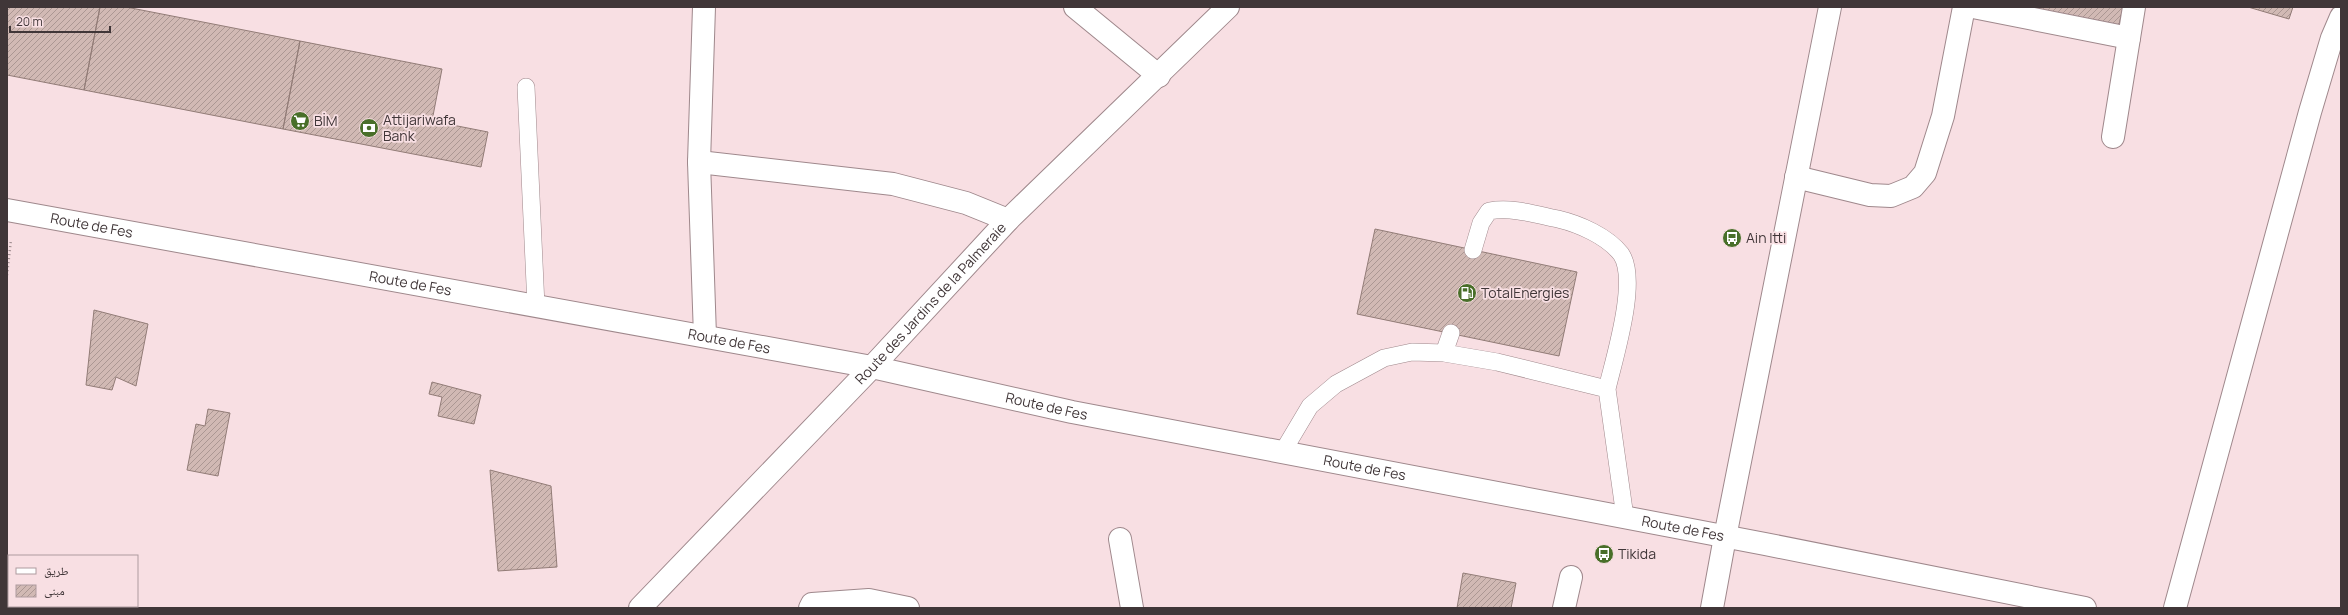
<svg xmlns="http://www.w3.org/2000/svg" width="2348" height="615" font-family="Manrope,'Noto Naskh Arabic',sans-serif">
<defs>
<pattern id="building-hatch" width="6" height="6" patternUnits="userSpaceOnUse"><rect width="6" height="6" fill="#d1b9b4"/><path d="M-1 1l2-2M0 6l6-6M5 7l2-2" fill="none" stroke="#ab9793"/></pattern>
</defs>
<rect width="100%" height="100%" fill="#f8dfe3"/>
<path fill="url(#building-hatch)" stroke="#927c77" d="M 7,7 L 100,7 L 84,90 L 7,75 Z
M 100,7 L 126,7 L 300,41 L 283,129 L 84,90 Z
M 2022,7 L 2123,7 L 2118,29 Z
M 2248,7 L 2293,7 L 2289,19 Z
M 300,41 L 442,69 L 432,121 L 488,132 L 481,167 L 283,129 Z
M 1375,229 L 1577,272 L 1559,356 L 1357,314 Z
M 94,310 L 148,324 L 136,386 L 116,377 L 112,390 L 86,385 Z
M 432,382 L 481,395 L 474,424 L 438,416 L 442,397 L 429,394 Z
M 208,409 L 230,413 L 218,476 L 187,470 L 196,424 L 205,426 Z
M 490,470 L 551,486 L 557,567 L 498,571 Z
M 1463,573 L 1516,583 L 1511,608 L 1457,608 Z"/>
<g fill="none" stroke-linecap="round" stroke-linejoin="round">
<defs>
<path id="service" d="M 526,87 L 536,306
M 1473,250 L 1481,223 L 1489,211 C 1512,207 1534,214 1558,219 C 1579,224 1607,236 1621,254 C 1639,280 1614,359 1607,389
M 1444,353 L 1451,333
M 1282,453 L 1310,406 L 1336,384 L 1384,358 L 1412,352 L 1444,353 L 1497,362 L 1607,389 L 1625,517"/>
<path id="pedestrian" d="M 1120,539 L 1132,608
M 810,608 L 812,604 L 869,600 L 908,608
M 1564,608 L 1571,577"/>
<g id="minor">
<path d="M 704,7 L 699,162 L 705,336"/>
<path d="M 1075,7 L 1159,76"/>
<path d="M 1973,7 L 2129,38"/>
<path d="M 2113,137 L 2134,7"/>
<path d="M 699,162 L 893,184 L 966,203 L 1008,220"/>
<path d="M 1796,177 L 1870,195 L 1891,196 L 1913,187 L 1925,173 L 1943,116 L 1964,7"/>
<path id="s1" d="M 640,608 L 872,367 L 1008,220 L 1228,7"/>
<path d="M 1712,608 L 1725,537"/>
<path d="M 2175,608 L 2310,112 L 2332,38 L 2341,17"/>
</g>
<path id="tertiary" d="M 1725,537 L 1830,7"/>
<g id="primary">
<path id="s2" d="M 7,210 L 872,367 L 1072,412 L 1765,544 L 2085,608"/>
</g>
</defs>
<use href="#service" stroke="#9f888c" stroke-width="18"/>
<use href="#pedestrian" stroke="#9f888c" stroke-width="24"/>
<use href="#minor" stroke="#9f888c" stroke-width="24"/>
<use href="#tertiary" stroke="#9f888c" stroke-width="24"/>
<use href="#primary" stroke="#9f888c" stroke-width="24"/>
<path stroke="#9a888b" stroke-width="2.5" stroke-dasharray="1 3" stroke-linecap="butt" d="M 7,275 L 11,240"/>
<use href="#service" stroke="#fff" stroke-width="17"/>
<use href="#pedestrian" stroke="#fff" stroke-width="22"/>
<use href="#minor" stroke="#fff" stroke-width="22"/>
<use href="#tertiary" stroke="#fff" stroke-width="22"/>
<use href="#primary" stroke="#fff" stroke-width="22"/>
</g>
<defs>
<symbol id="supermarket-disc" viewBox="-11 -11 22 22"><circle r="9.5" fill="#496f29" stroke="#f8dfe3"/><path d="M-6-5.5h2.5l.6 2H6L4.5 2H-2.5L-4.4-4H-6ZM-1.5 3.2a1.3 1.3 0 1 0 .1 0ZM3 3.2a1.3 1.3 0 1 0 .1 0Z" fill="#fff"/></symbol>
<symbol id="bank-disc" viewBox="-11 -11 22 22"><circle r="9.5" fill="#496f29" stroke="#f8dfe3"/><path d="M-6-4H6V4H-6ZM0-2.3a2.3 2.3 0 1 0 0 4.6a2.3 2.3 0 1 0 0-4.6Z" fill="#fff"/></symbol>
<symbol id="bus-disc" viewBox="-11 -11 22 22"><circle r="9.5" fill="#496f29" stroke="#f8dfe3"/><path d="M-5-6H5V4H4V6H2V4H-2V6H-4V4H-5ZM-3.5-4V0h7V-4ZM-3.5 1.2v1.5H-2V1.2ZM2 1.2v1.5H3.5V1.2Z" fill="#fff"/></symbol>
<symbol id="fuel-disc" viewBox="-11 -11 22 22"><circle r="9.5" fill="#496f29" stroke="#f8dfe3"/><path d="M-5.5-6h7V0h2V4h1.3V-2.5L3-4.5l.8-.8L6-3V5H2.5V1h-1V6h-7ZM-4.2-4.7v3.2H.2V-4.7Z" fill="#fff"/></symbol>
</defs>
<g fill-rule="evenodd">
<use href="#supermarket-disc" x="289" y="110" width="22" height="22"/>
<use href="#bank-disc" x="358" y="117" width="22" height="22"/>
<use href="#bus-disc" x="1721" y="227" width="22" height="22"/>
<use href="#fuel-disc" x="1456" y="282" width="22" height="22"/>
<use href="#bus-disc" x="1593" y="543" width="22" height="22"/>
</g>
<g text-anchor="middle" stroke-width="3.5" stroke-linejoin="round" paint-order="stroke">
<g font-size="14" fill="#403638" stroke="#f8dfe3" text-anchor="start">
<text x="383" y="125">Attijariwafa<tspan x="383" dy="16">Bank</tspan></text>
<text x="314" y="126">BİM</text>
<text x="1746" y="243">Ain Itti</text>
<text x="1481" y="298">TotalEnergies</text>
<text x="1618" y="559">Tikida</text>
</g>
<g font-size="14" fill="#403638" stroke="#f8dfe3">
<text dy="5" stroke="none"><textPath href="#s2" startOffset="86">Route de Fes</textPath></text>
<text dy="5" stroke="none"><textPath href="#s2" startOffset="410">Route de Fes</textPath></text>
<text dy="5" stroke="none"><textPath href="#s1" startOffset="421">Route des Jardins de la Palmeraie</textPath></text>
<text dy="5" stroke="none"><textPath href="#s2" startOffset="734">Route de Fes</textPath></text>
<text dy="5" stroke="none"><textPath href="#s2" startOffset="1058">Route de Fes</textPath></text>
<text dy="5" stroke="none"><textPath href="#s2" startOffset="1382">Route de Fes</textPath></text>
<text dy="5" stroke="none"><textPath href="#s2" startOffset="1706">Route de Fes</textPath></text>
</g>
</g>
<rect width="2348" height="615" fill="none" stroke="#403638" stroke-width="16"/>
<rect x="8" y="555" width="130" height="52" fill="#f8dfe3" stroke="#ae9b9f"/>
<rect x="16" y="568" width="20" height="6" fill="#ffffff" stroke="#ae9b9f"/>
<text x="44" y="575" font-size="12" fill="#403638">طريق</text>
<rect x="16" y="585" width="20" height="12" fill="url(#building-hatch)" stroke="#ae9b9f"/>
<text x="44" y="595" font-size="12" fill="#403638">مبنى</text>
<path d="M10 26v6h100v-6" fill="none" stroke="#403638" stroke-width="2"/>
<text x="16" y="26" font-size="12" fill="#403638" stroke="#f8dfe3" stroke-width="3" paint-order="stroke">20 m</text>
</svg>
